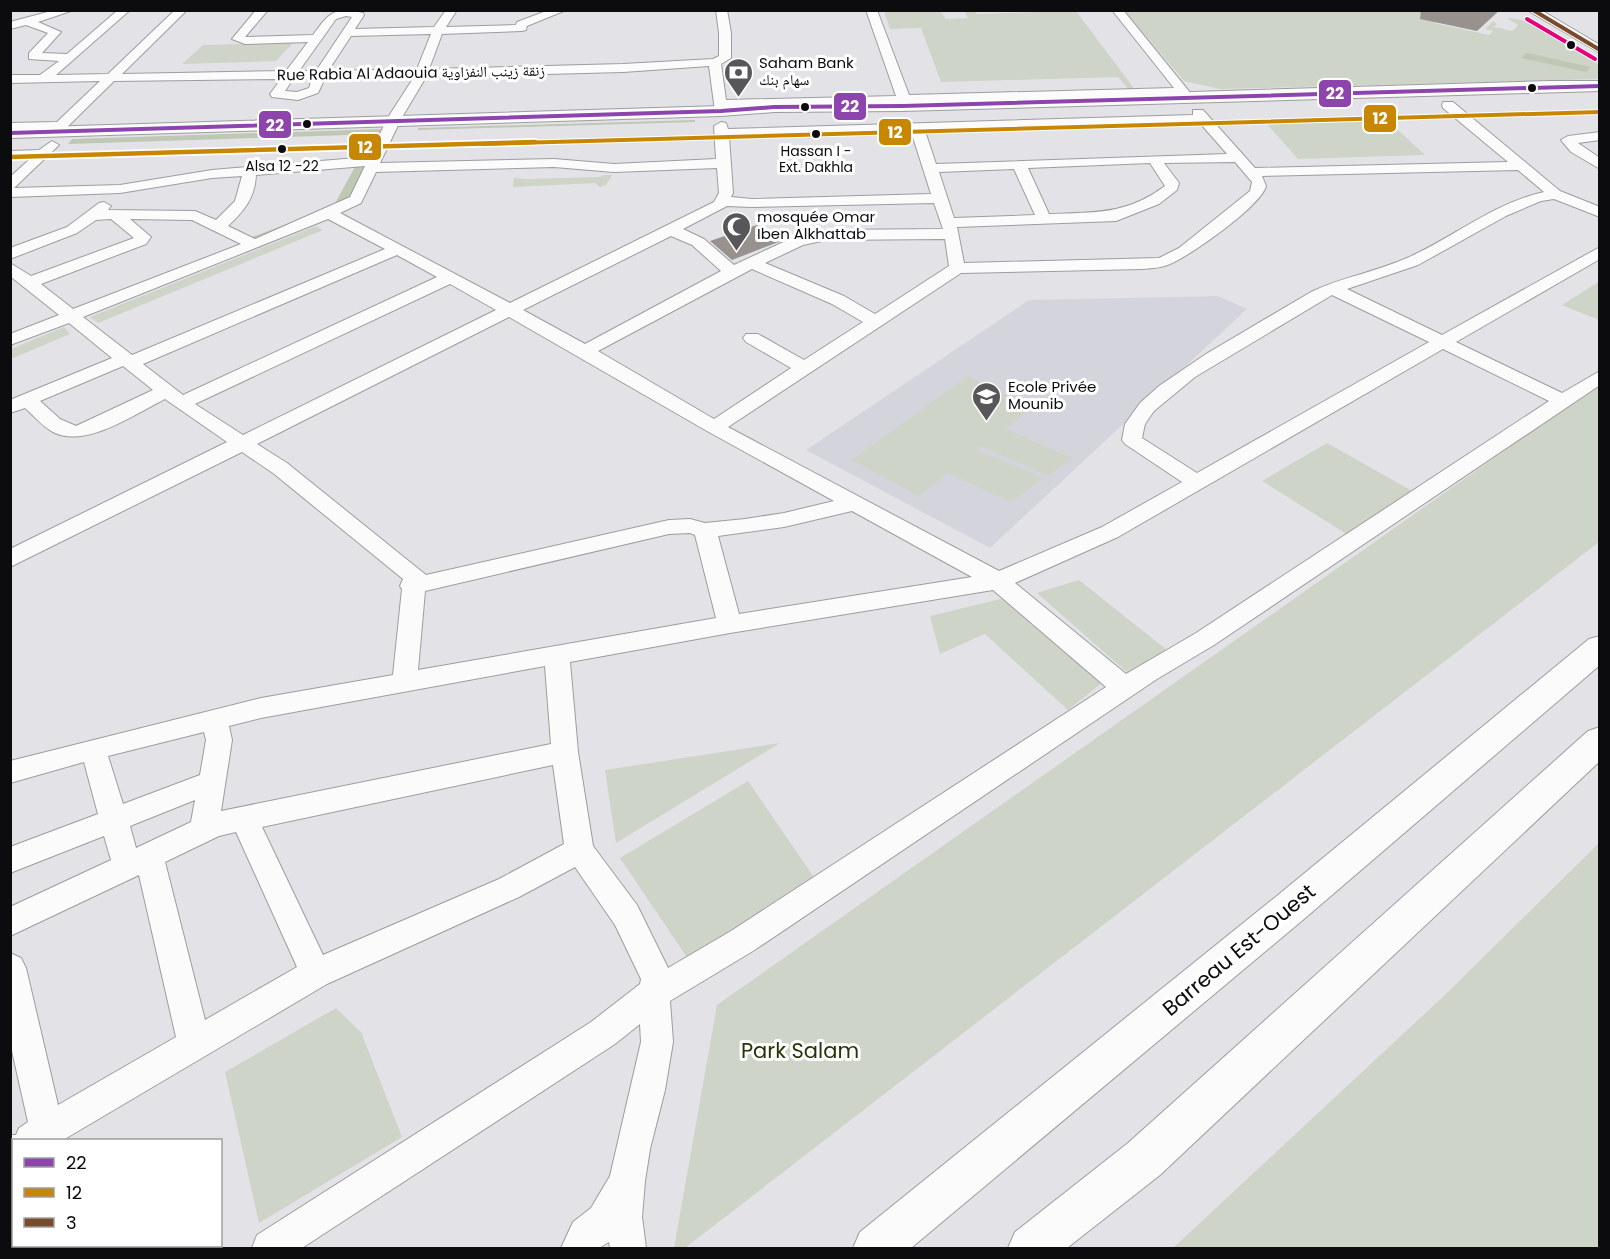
<svg xmlns="http://www.w3.org/2000/svg" width="1610" height="1259" font-family="Poppins,'Noto Naskh Arabic',sans-serif">
<rect width="100%" height="100%" fill="#e3e3e7"/>
<path fill="#d4d4dc" d="M 1218,296 L 1247,309 L 990,548 L 806,450 L 1029,300 Z"/>
<path fill="#ced4c8" d="M 884,11 L 940,11 L 946,19 L 968,18 L 964,11 L 975,11 L 977,14 L 1076,11 L 1136,91 L 1130,91 L 1118,77 L 941,82 L 921,28 L 890,29 Z
M 1125,11 L 1442,11 L 1446,13 L 1434,23 L 1489,35 L 1493,31 L 1485,29 L 1493,21 L 1497,24 L 1494,27 L 1513,31 L 1518,25 L 1507,18 C 1534,17 1576,50 1599,65 L 1599,79 L 1220,89 L 1184,81 Z
M 293,43 L 276,61 L 182,64 L 203,45 Z
M 1387,120 L 1425,155 L 1298,159 L 1267,124 Z
M 604,175 L 612,175 L 606,185 L 600,187 L 595,183 L 513,187 L 514,178 L 526,179 L 599,177 Z
M 316,226 L 323,230 L 98,323 L 90,317 Z
M 1598,282 L 1599,320 L 1562,305 Z
M 64,327 L 70,334 L 11,359 L 11,349 Z
M 968,376 L 1032,408 L 1005,429 L 1072,458 L 1048,476 L 983,447 L 987,443 L 972,455 L 979,451 L 1043,478 L 1011,502 L 948,473 L 919,496 L 852,460 Z
M 1599,384 L 1599,542 L 685,1248 L 674,1248 L 717,1005 Z
M 1327,443 L 1414,492 L 1348,535 L 1262,481 Z
M 1079,580 L 1173,655 L 1137,681 L 1037,593 Z
M 1005,598 L 1103,682 L 1068,710 L 985,634 L 940,654 L 930,616 Z
M 780,743 L 616,843 L 605,770 Z
M 748,781 L 818,883 L 688,959 L 620,858 Z
M 1599,843 L 1599,1248 L 1173,1248 L 1447,993 Z
M 336,1008 L 361,1032 L 402,1137 L 259,1223 L 225,1072 Z"/>
<path fill="#bec8b4" d="M 1527,53 L 1591,67 L 1586,72 L 1521,58 Z
M 695,120 L 695,122 L 418,130 L 418,128 Z
M 383,129 L 381,134 L 68,144 L 72,139 Z
M 365,166 L 345,208 L 256,243 L 252,237 L 333,207 L 355,167 Z"/>
<path fill="#98928e" d="M 1421,10 L 1500,10 L 1477,31 L 1420,19 Z
M 757,225 L 781,241 L 732,260 L 710,241 Z"/>
<g fill="none" stroke-linecap="round" stroke-linejoin="round">
<defs>
<path id="minor" d="M 55,10 L 74,10 L 38,22 L 61,32 L 42,53 L 67,54 L 118,10 L 130,10 L 56,75 L 108,74 L 175,10 L 186,11 L 122,74 L 286,71 L 308,42 L 245,44 L 232,39 L 256,10 L 268,10 L 245,37 L 313,35 C 329,13 334,6 363,13 L 364,15 L 355,29 L 434,27 L 446,10 L 457,10 L 446,27 L 516,25 L 517,22 L 549,10 L 566,10 L 527,26 L 526,30 L 522,31 L 442,34 L 429,69 L 623,64 L 713,59 L 719,56 L 719,33 L 716,10 L 727,10 L 731,33 L 731,58 L 721,64 L 726,100 L 896,96 L 866,10 L 877,10 L 909,95 L 1174,88 L 1112,10 L 1123,10 L 1192,95 L 1194,98 L 1192,101 L 1184,101 L 1180,96 L 727,108 L 726,114 L 721,115 L 715,111 L 709,66 L 623,72 L 426,77 L 401,119 L 380,163 L 554,159 L 614,164 L 716,159 L 714,126 L 721,122 L 726,123 L 728,129 L 1193,115 L 1193,110 L 1203,110 L 1255,168 L 1508,162 L 1443,108 L 1442,105 L 1443,102 L 1453,102 L 1560,191 L 1600,207 L 1600,217 L 1554,199 L 1541,201 L 1506,216 L 1418,265 L 1347,289 L 1442,335 L 1600,247 L 1600,259 L 1456,342 L 1562,393 L 1600,371 L 1600,385 L 1214,645 L 1157,679 L 753,951 L 670,1001 L 673,1042 L 665,1090 L 650,1149 L 645,1181 L 642,1217 L 646,1248 L 610,1248 L 609,1242 L 599,1248 L 561,1248 L 573,1222 L 591,1208 L 610,1176 L 641,1042 L 640,1024 L 615,1044 L 302,1248 L 252,1248 L 257,1235 L 591,1022 L 640,984 L 641,979 L 615,925 L 575,867 L 519,897 L 327,984 L 63,1140 L 14,1140 L 14,1170 L 10,1170 L 10,1135 L 16,1135 L 19,1128 L 28,1122 L 10,1042 L 10,953 L 21,958 L 26,968 L 58,1105 L 176,1037 L 139,875 L 10,936 L 10,907 L 111,860 L 104,836 L 10,873 L 10,847 L 98,814 L 84,762 L 10,783 L 10,761 L 261,698 L 393,675 L 402,589 L 400,586 L 403,579 L 273,473 L 242,452 L 10,567 L 10,549 L 227,442 L 165,399 C 135,414 85,449 53,432 C 42,426 34,416 25,408 L 10,413 L 10,400 L 112,358 L 69,323 L 10,345 L 10,334 L 59,315 L 10,276 L 10,263 L 31,276 L 134,238 L 111,219 L 96,220 L 77,233 L 10,259 L 10,248 L 67,227 L 99,203 L 104,202 L 111,206 L 108,210 L 195,211 L 216,220 L 235,201 L 242,176 L 212,178 L 120,193 L 10,197 L 10,177 L 30,159 L 10,159 L 10,151 L 39,150 L 52,141 L 59,145 L 14,188 L 120,185 L 212,170 L 369,157 L 387,119 L 414,77 L 325,78 L 318,93 L 298,100 L 272,97 L 270,94 L 281,79 L 114,81 L 59,135 L 49,135 L 49,130 L 10,131 L 10,123 L 57,122 L 100,81 L 10,83 L 10,75 L 40,75 L 59,61 L 29,59 L 29,53 L 48,33 L 26,25 L 10,29 L 10,22 ZM 346,16 L 352,17 L 316,71 L 299,71 L 336,19 ZM 431,34 L 417,69 L 328,71 L 351,36 ZM 312,78 L 309,88 L 297,92 L 285,91 L 293,79 ZM 1200,123 L 1227,154 L 936,164 L 925,131 ZM 911,131 L 931,194 L 752,199 L 731,197 L 733,193 L 729,137 ZM 1235,162 L 1252,182 L 1250,191 L 1179,248 L 1159,258 L 964,263 L 957,227 L 1116,221 L 1159,204 L 1177,190 L 1179,183 L 1164,163 ZM 1150,163 L 1165,186 C 1126,215 1096,212 1049,214 L 1028,168 ZM 365,166 L 350,197 L 255,239 L 228,226 C 244,211 255,198 256,175 ZM 554,167 L 614,172 L 717,168 L 719,193 L 714,202 L 510,303 L 340,213 L 361,203 L 376,172 ZM 1014,169 L 1035,215 L 954,218 L 939,172 ZM 1518,170 L 1544,192 C 1493,203 1453,238 1407,258 C 1376,272 1342,277 1311,292 L 1206,354 L 1159,386 L 1140,403 L 1125,424 L 1122,440 L 1125,444 L 1182,482 L 1102,527 L 999,571 L 728,427 L 961,273 L 1143,269 C 1152,268 1162,268 1170,264 C 1190,256 1262,205 1266,186 L 1262,176 ZM 934,203 L 943,229 L 826,230 L 792,238 L 734,265 L 704,239 L 683,229 L 727,206 L 752,207 ZM 130,219 L 192,220 L 241,244 L 73,309 L 41,284 L 146,244 L 151,237 ZM 328,219 L 385,249 L 132,355 L 83,317 ZM 671,236 L 692,245 L 721,271 L 585,344 L 523,310 ZM 945,239 L 949,266 L 875,314 L 844,296 L 765,263 L 803,245 L 826,240 ZM 397,255 L 437,277 L 183,395 L 143,364 ZM 752,269 L 832,304 L 863,322 L 804,360 L 758,334 L 746,334 L 743,338 L 746,342 L 791,368 L 714,419 L 598,351 ZM 450,284 L 496,310 L 243,435 L 195,404 ZM 1332,295 L 1429,342 L 1197,473 L 1142,438 L 1145,424 L 1154,411 L 1195,377 ZM 509,317 L 707,431 L 834,501 L 784,513 L 745,519 L 705,523 L 690,519 L 669,520 L 426,575 L 287,463 L 257,444 ZM 1443,349 L 1549,401 L 1196,633 L 1126,674 L 1015,583 L 1118,537 ZM 123,366 L 153,390 L 76,426 L 60,419 L 40,401 ZM 852,511 L 972,577 L 739,614 L 718,536 L 784,527 ZM 690,533 L 695,535 L 716,618 L 418,670 L 425,591 L 669,534 ZM 993,590 L 1106,687 L 731,931 L 668,968 L 637,905 L 593,846 L 578,752 L 570,662 L 730,633 ZM 545,666 L 551,744 L 221,811 L 232,740 L 229,726 L 261,718 ZM 204,732 L 206,740 L 200,775 L 123,804 L 108,756 ZM 553,765 L 564,844 L 499,879 L 323,955 L 262,827 ZM 195,800 L 191,822 L 136,848 L 130,826 ZM 236,832 L 297,967 L 205,1020 L 165,862 L 219,836 Z
M 1527,10 L 1541,10 L 1600,45 L 1600,53 Z
M 1600,132 L 1600,140 L 1578,143 L 1600,158 L 1600,169 L 1571,152 L 1561,140 L 1568,136 Z"/>
<path id="major" d="M 1549,81 L 1600,81 L 1600,91 L 902,111 L 774,112 L 721,116 L 10,138 L 10,128 L 721,106 L 774,102 L 902,101 Z
M 1600,636 L 1600,665 L 1304,919 L 911,1248 L 853,1248 L 860,1232 L 1278,895 L 1589,639 Z
M 1600,727 L 1600,761 L 1160,1175 L 1067,1248 L 1008,1248 L 1015,1232 L 1128,1143 L 1588,731 Z"/>
</defs>
<use href="#minor" stroke="#9d9da0" stroke-width="2"/>
<use href="#major" stroke="#9d9da0" stroke-width="2"/>
<use href="#minor" fill="#fbfbfb" fill-rule="evenodd"/>
<use href="#major" fill="#fbfbfb" fill-rule="evenodd"/>
<defs>
<path id="bus-1" d="M 10,133 L 721,111 L 774,107 L 902,106 L 1600,86"/>
<path id="bus-2-far1" d="M 482,144 L 1600,112"/>
<path id="bus-2" d="M 10,157 L 535,142"/>
<path id="bus-3" d="M 1533,10 L 1600,50"/>
<path id="bus-4" d="M 1527,19 L 1595,59"/>
</defs>
<use href="#bus-1" stroke="#fff" stroke-width="6"/>
<use href="#bus-2-far1" stroke="#fff" stroke-width="6"/>
<use href="#bus-2" stroke="#fff" stroke-width="8"/>
<use href="#bus-3" stroke="#fff" stroke-width="6"/>
<use href="#bus-4" stroke="#fff" stroke-width="6"/>
<use href="#bus-1" stroke="#8e44ad" stroke-width="4"/>
<use href="#bus-2-far1" stroke="#c88703" stroke-width="4"/>
<use href="#bus-2" stroke="#c88703" stroke-width="4.5"/>
<use href="#bus-3" stroke="#7a4b2a" stroke-width="4"/>
<use href="#bus-4" stroke="#e5007d" stroke-width="4"/>
</g>
<defs>
<symbol id="bank-pin" viewBox="-11 -11 22 30"><path d="M0 17L-7.5 6A9.5 9.5 0 1 1 7.5 6Z" fill="#57575a" stroke="#fff"/><path d="M-6-4H6V4H-6ZM0-2.3a2.3 2.3 0 1 0 0 4.6a2.3 2.3 0 1 0 0-4.6Z" fill="#fff"/></symbol>
<symbol id="mosque-pin" viewBox="-11 -11 22 30"><path d="M0 17L-7.5 6A9.5 9.5 0 1 1 7.5 6Z" fill="#57575a" stroke="#fff"/><path d="M3.5-4.9A6 6 0 1 0 3.5 4.9A5 5 0 1 1 3.5-4.9Z" fill="#fff"/></symbol>
<symbol id="school-pin" viewBox="-11 -11 22 30"><path d="M0 17L-7.5 6A9.5 9.5 0 1 1 7.5 6Z" fill="#57575a" stroke="#fff"/><path d="M0-5L7-2L0 1L-7-2ZM-4 1L0 2.5L4 1V4Q0 6-4 4Z" fill="#fff"/></symbol>
</defs>
<g fill-rule="evenodd">
<use href="#bank-pin" x="722" y="56" width="33" height="45"/>
<use href="#mosque-pin" x="720" y="210" width="33" height="45"/>
<use href="#school-pin" x="970" y="380" width="33" height="45"/>
</g>
<g fill="#0c0c0e" stroke="#fff" stroke-width="2">
<circle cx="1571" cy="45" r="5"/>
<circle cx="1532" cy="88" r="5"/>
<circle cx="805" cy="107" r="5"/>
<circle cx="307" cy="124" r="5"/>
<circle cx="816" cy="134" r="5"/>
<circle cx="282" cy="149" r="5"/>
</g>
<g text-anchor="middle" stroke-width="6" stroke-linejoin="round" paint-order="stroke">
<g font-size="14" fill="#0c0c0e" stroke="#fff">
<text x="816" y="156">Hassan I -<tspan x="816" dy="16">Ext. Dakhla</tspan></text>
<text x="282" y="171">Alsa 12 -22</text>
</g>
<g font-size="15" fill="#0c0c0e" stroke="#fff" text-anchor="start">
<text x="759" y="68">Saham Bank<tspan x="759" dy="17">سهام بنك</tspan></text>
<text x="757" y="222">mosquée Omar<tspan x="757" dy="17">Iben Alkhattab</tspan></text>
<text x="1008" y="392">Ecole Privée<tspan x="1008" dy="17">Mounib</tspan></text>
</g>
<g font-size="15" fill="#0c0c0e" stroke="#fff">
<text transform="translate(411 73) rotate(-1)" y="5">Rue Rabia Al Adaouia زنقة زينب النفزاوية</text>
</g>
<g font-size="21" fill="#0c0c0e" stroke="#fff">
<text transform="translate(1239 950) rotate(-40)" y="7">Barreau Est-Ouest</text>
</g>
<g font-size="21" fill="#253608" stroke="#fff">
<text x="800" y="1058">Park Salam</text>
</g>
</g>
<g stroke="#fff" stroke-width="2">
<rect x="1318" y="79" width="34" height="29" rx="6" fill="#8e44ad"/>
<rect x="833" y="92" width="34" height="29" rx="6" fill="#8e44ad"/>
<rect x="1363" y="104" width="34" height="29" rx="6" fill="#c88703"/>
<rect x="258" y="110" width="34" height="29" rx="6" fill="#8e44ad"/>
<rect x="878" y="118" width="34" height="28" rx="6" fill="#c88703"/>
<rect x="348" y="133" width="34" height="28" rx="6" fill="#c88703"/>
</g>
<g font-size="16" text-anchor="middle" font-weight="bold" fill="#fff">
<text x="1335" y="99">22</text>
<text x="850" y="112">22</text>
<text x="1380" y="124">12</text>
<text x="275" y="131">22</text>
<text x="895" y="138">12</text>
<text x="365" y="153">12</text>
</g>
<rect width="1610" height="1259" fill="none" stroke="#0c0c0e" stroke-width="24"/>
<rect x="12" y="1139" width="210" height="108" fill="#ffffff" stroke="#9e9e9f" stroke-width="1.5"/>
<rect x="24" y="1158" width="30" height="9" fill="#8e44ad" stroke="#9e9e9f" stroke-width="1.5"/>
<text x="66" y="1169" font-size="18" fill="#0c0c0e">22</text>
<rect x="24" y="1188" width="30" height="9" fill="#c88703" stroke="#9e9e9f" stroke-width="1.5"/>
<text x="66" y="1199" font-size="18" fill="#0c0c0e">12</text>
<rect x="24" y="1218" width="30" height="9" fill="#7a4b2a" stroke="#9e9e9f" stroke-width="1.5"/>
<text x="66" y="1229" font-size="18" fill="#0c0c0e">3</text>
</svg>
